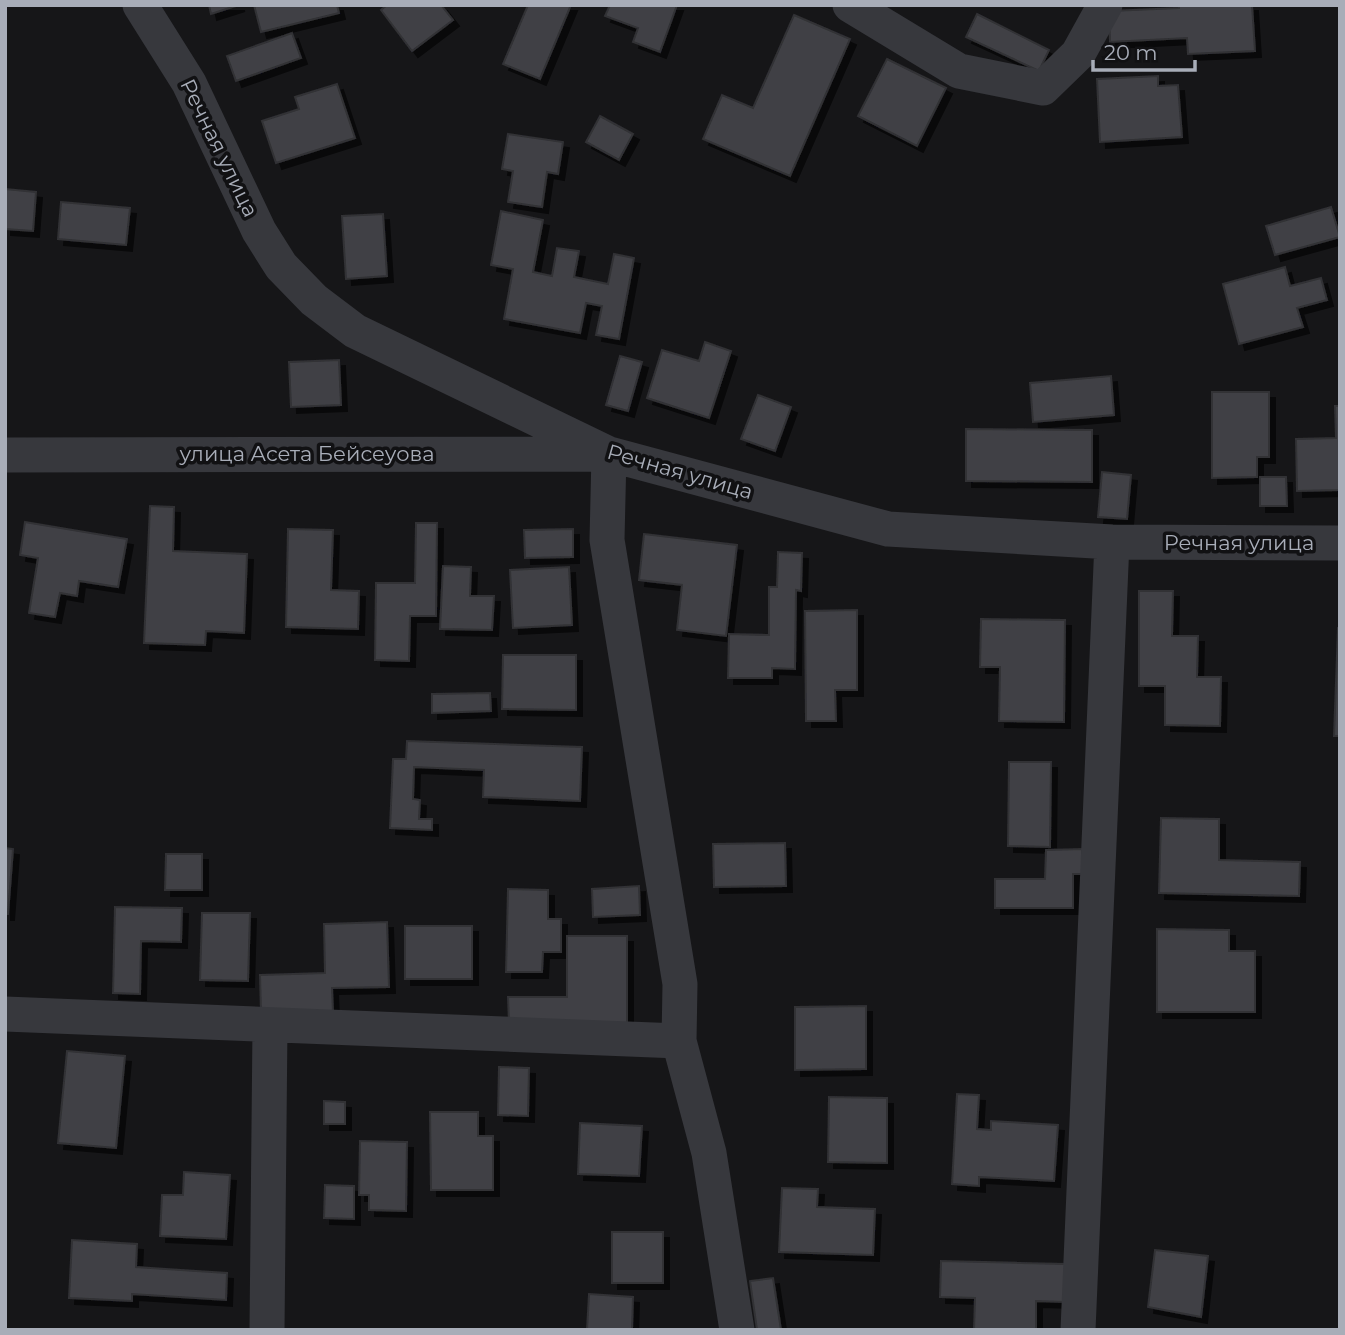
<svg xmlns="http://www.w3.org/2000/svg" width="1345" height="1335" font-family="Montserrat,sans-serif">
<defs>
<filter id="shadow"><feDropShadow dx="6" dy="6" stdDeviation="0" flood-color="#0009"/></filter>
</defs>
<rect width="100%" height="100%" fill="#161618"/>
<path fill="#404145" stroke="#303034" stroke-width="2" filter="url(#shadow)" d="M 209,5 L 239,5 L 211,14 Z
M 254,5 L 337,5 L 339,13 L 261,32 Z
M 387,5 L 441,5 L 453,20 L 412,51 L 381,10 Z
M 528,5 L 571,5 L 540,79 L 503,64 Z
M 610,5 L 677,5 L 660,52 L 633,42 L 638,28 L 605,16 Z
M 1179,5 L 1252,5 L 1255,51 L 1188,54 L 1187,38 L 1110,42 L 1109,11 L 1179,8 Z
M 977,14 L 1049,50 L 1039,71 L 966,37 Z
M 794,15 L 850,39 L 790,176 L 703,139 L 722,95 L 753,108 Z
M 292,33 L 301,58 L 236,81 L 227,56 Z
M 887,59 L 946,88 L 917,146 L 858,116 Z
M 1158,76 L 1158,86 L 1178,85 L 1182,137 L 1100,142 L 1097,79 Z
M 337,84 L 355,138 L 276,163 L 262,121 L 299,109 L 295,97 Z
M 600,116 L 633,134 L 619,160 L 586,142 Z
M 508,134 L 563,142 L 558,174 L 547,172 L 542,207 L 508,202 L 513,171 L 502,169 Z
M 5,189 L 36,192 L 33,231 L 5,229 Z
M 61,202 L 130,208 L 126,245 L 58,239 Z
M 1331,207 L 1340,237 L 1275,255 L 1266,226 Z
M 501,211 L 543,220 L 533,272 L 552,276 L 557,248 L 579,251 L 574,277 L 608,284 L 614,254 L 634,258 L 619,339 L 596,335 L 602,306 L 586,303 L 580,333 L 504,319 L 513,269 L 491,265 Z
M 383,214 L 387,276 L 346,279 L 342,216 Z
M 1285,267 L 1290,286 L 1321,278 L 1327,300 L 1297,308 L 1303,327 L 1239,344 L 1223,284 Z
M 705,342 L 731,351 L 709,418 L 647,398 L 662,350 L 699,361 Z
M 620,356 L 642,362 L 628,411 L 606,405 Z
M 339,360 L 341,405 L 291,407 L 289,362 Z
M 1111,376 L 1114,415 L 1033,422 L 1030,383 Z
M 1212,392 L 1269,392 L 1269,457 L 1257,457 L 1257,477 L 1212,478 Z
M 758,395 L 791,407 L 775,451 L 741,439 Z
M 1335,406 L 1340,406 L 1340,490 L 1297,491 L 1296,439 L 1336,438 Z
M 966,429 L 1092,430 L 1092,482 L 966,481 Z
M 1102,472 L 1131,475 L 1127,519 L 1098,517 Z
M 1260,477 L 1286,477 L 1287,506 L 1260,506 Z
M 150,506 L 174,507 L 173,551 L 247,554 L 244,633 L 206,631 L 205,645 L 144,643 Z
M 25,522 L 127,539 L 118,587 L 79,581 L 77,596 L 60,593 L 55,617 L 29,613 L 38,558 L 20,555 Z
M 416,523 L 437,523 L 436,616 L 410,616 L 409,661 L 375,660 L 376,583 L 415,583 Z
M 288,529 L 333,530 L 331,590 L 359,591 L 358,629 L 286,627 Z
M 573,529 L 573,557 L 525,558 L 524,530 Z
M 644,534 L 737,545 L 726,636 L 677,630 L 682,585 L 639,580 Z
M 778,552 L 802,553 L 801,591 L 796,590 L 795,669 L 772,668 L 772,678 L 728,678 L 729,634 L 769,635 L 769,587 L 777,587 Z
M 443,566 L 471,567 L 470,596 L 494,596 L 492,630 L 440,629 Z
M 569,567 L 572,625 L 513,628 L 510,570 Z
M 1139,591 L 1173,591 L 1172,636 L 1198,636 L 1197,677 L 1221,677 L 1220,726 L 1165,725 L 1165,686 L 1139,686 Z
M 857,610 L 857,690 L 835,690 L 836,721 L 806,721 L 805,611 Z
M 981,619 L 1065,620 L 1064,722 L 999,721 L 1000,667 L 980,667 Z
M 1338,628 L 1340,628 L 1340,736 L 1334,736 Z
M 503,655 L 576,655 L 576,710 L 502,709 Z
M 490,693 L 491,711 L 432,713 L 432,694 Z
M 407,741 L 582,747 L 580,801 L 483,797 L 484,770 L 414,767 L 413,799 L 420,800 L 419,819 L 432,819 L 432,830 L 390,828 L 393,759 L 406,759 Z
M 1009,762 L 1051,762 L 1050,847 L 1008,846 Z
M 1161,818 L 1219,819 L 1219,860 L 1300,862 L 1299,896 L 1159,893 Z
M 785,843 L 786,886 L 714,887 L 713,844 Z
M 5,848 L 13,849 L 8,914 L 5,914 Z
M 1082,849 L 1082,874 L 1073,874 L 1073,908 L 995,908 L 995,879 L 1045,879 L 1046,850 Z
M 166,854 L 202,854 L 202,890 L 165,890 Z
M 639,886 L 640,915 L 593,917 L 592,889 Z
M 508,889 L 548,890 L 548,919 L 561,919 L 561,952 L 543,952 L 542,972 L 506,972 Z
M 115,907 L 182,908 L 181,942 L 141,941 L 140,994 L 113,993 Z
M 202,913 L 250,913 L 248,981 L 200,980 Z
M 387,922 L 389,987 L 332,988 L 333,1012 L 261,1014 L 260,975 L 325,973 L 324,924 Z
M 405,926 L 472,926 L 472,979 L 405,979 Z
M 1157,929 L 1229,930 L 1229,951 L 1255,951 L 1255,1012 L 1157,1012 Z
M 567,936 L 627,936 L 627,1023 L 509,1023 L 508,997 L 567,997 Z
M 866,1006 L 866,1069 L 795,1070 L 795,1007 Z
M 67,1051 L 125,1056 L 116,1148 L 58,1143 Z
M 499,1067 L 529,1068 L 528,1116 L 498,1115 Z
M 957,1094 L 979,1095 L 977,1129 L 991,1130 L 991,1121 L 1058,1125 L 1054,1181 L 979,1177 L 979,1186 L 952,1184 Z
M 829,1097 L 887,1098 L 887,1163 L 828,1162 Z
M 324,1101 L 345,1102 L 345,1124 L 324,1124 Z
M 430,1112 L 478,1112 L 478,1136 L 493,1136 L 493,1190 L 431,1190 Z
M 580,1123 L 642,1126 L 639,1176 L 578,1174 Z
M 360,1141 L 407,1142 L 406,1211 L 369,1210 L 369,1195 L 359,1195 Z
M 184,1172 L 230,1175 L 226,1239 L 160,1236 L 162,1195 L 183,1195 Z
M 325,1185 L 354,1186 L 354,1219 L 324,1218 Z
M 782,1188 L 818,1189 L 817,1207 L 875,1209 L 873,1255 L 779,1252 Z
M 612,1232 L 663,1232 L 663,1283 L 612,1283 Z
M 72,1240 L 137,1244 L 136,1267 L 227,1273 L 226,1300 L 132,1294 L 132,1301 L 69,1298 Z
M 1155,1250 L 1208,1256 L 1201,1317 L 1148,1307 Z
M 941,1261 L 1066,1264 L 1065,1302 L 1036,1301 L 1036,1330 L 974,1330 L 975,1298 L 940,1297 Z
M 773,1278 L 781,1330 L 757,1330 L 750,1281 Z
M 589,1294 L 633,1297 L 632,1330 L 587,1330 Z"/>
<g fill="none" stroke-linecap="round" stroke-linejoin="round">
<path stroke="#37383d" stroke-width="35" d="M 140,5 L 189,83 L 259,231 L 281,266 L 314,300 L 355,331 L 609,454 L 888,529 L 1112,542 L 1340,543
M 850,5 L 959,71 L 1043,88 L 1078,54 L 1105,5
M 5,455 L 609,454 L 607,540 L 680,984 L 679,1041 L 709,1153 L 737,1330
M 5,1014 L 679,1041
M 267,1330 L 270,1025
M 1078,1330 L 1112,542"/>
</g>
<g text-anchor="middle" stroke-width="7" stroke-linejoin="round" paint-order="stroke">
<g font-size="21" fill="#a8adb8" stroke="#111113">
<text transform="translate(219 148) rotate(64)" y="7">Речная улица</text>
<text x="307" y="461">улица Асета Бейсеуова</text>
<text transform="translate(680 472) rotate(16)" y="7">Речная улица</text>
<text x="1239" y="550">Речная улица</text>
</g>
</g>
<rect width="1345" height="1335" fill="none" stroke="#a8adb8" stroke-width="14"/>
<path d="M1093 60v10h102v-10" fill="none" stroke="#a8adb8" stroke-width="3.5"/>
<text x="1104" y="60" font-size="21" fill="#a8adb8" stroke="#111113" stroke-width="5" paint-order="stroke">20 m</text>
</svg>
